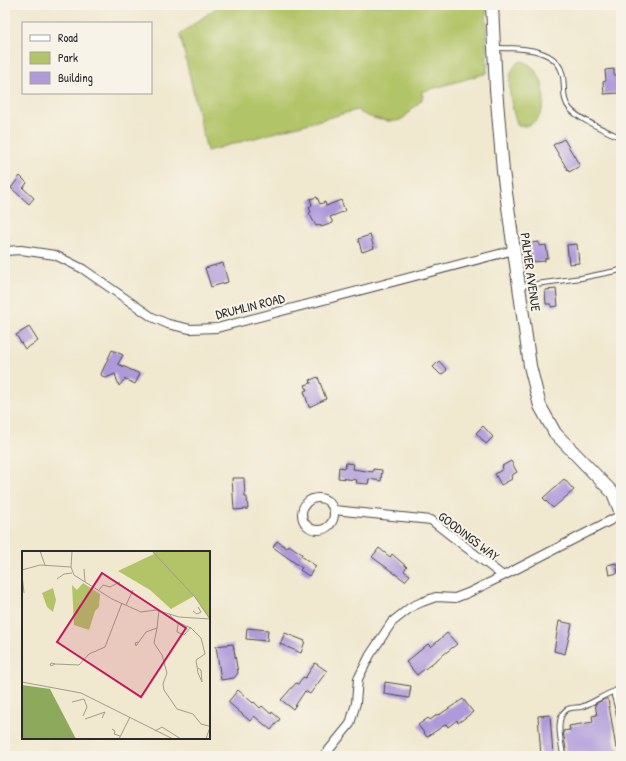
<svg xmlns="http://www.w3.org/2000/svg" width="626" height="761" font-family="'Patrick Hand',sans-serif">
<rect width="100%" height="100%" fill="#f7f3e8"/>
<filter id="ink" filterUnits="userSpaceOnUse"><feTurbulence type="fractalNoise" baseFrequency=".025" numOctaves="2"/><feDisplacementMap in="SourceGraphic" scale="8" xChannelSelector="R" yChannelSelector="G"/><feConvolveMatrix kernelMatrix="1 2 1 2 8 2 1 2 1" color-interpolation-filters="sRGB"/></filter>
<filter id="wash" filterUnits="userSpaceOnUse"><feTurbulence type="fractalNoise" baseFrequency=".012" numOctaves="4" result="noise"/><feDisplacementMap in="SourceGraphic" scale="16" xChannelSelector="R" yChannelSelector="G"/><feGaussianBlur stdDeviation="0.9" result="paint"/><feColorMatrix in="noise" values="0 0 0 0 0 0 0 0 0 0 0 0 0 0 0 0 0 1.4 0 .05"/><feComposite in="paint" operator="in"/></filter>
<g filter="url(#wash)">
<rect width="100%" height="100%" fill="#f0e8cf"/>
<path fill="#b2c467" stroke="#6e7849" d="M 220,5 L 486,5 L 487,73 L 421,92 L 423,96 L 421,101 C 414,106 408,116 400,120 C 389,124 365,117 357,110 L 207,151 L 180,34 Z
M 521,61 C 550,67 554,130 518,126 C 512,110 501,70 521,61 Z"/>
<g id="blocks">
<path fill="#ae9ada" d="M 614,69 L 614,75 L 618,75 L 620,93 L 604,94 L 603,82 L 606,81 L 605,70 Z
M 564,139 L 580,166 L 569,172 L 553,145 Z
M 20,176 L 27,183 L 23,188 L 34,198 L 29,204 L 11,188 Z
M 317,197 L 320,204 L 325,202 L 326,206 L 341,200 L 345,211 L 330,217 L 333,223 L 321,227 L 320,225 L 316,226 L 309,213 L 311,212 L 309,207 L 312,205 L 310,199 Z
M 370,235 L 374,248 L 362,252 L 358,239 Z
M 539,242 L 539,246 L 546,245 L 548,258 L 545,258 L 545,261 L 533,262 L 530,243 Z
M 577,244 L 579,263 L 569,264 L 567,245 Z
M 223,263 L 228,282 L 211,287 L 205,268 Z
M 556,289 L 558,306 L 551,307 L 551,304 L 546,304 L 545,290 Z
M 29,327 L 38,341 L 25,349 L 16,335 Z
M 112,350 L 123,355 L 118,364 L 140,374 L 135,384 L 125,379 L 119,386 L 115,374 L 106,378 L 102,376 L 101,374 Z
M 439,361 L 447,370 L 441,375 L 433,367 Z
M 318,377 L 326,399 L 309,407 L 304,391 L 307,390 L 305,385 L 311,383 L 310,380 Z
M 483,426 L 493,437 L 486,444 L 476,433 Z
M 511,461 L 517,472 L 511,476 L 512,479 L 501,485 L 495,474 L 503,469 L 502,466 Z
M 346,463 L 354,464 L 353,469 L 373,472 L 373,469 L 382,470 L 381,481 L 369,479 L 368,484 L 356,483 L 357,480 L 338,478 L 339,467 L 345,468 Z
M 232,478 L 244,478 L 245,497 L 247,497 L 248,509 L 234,510 Z
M 564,479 L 574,490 L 553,508 L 543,498 Z
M 277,541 L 287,548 L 289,545 L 302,554 L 301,556 L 316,566 L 309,576 L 300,570 L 302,568 L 273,547 Z
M 379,548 L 390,557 L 392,554 L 407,567 L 404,571 L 410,575 L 405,581 L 372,557 Z
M 616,563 L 618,573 L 609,575 L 607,565 Z
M 559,621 L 572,624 L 565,654 L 554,651 Z
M 247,628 L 268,630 L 267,641 L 246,639 Z
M 285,633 L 305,641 L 301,653 L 280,644 Z
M 447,633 L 457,644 L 417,675 L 406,662 L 428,644 L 431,647 Z
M 233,644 L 238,673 L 234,678 L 221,680 L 216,646 Z
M 315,663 L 327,671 L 310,694 L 305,691 L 293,709 L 281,700 L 296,683 L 298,684 L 303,677 L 305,678 Z
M 385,682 L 411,686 L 409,698 L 384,694 Z
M 238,690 L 253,703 L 254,702 L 260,708 L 262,706 L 271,714 L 272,712 L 280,719 L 271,730 L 254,716 L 250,721 L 228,702 Z
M 463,699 L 473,712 L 458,723 L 457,720 L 448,727 L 446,724 L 427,737 L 418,725 L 428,718 L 430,720 L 438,714 L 439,715 Z
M 605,699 L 608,699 L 616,748 L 619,747 L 620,756 L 577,756 L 576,754 L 567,755 L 563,731 L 570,730 L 569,726 L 593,722 L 592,716 L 597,715 L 595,704 Z
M 550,715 L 553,755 L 541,756 L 538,716 Z"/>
</g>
</g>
<g filter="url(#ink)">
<use href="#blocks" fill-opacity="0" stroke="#494744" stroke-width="1"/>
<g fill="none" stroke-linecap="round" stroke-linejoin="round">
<defs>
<path id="service" d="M 496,48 C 519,48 559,47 563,77 C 565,89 562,100 570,109 C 581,121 606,130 621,138
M 521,286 L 581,278 L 621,270
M 621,687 L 615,691 L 614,696 L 621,722
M 563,756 C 562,744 554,719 566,710 C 570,707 576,708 581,707 C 593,703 603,695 615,691"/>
<path id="minor" d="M 5,251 L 21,250 L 55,255 L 83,269 L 152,317 L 168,324 L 190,329 L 217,328 L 514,250
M302 514a16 16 0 1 1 32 0a16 16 0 1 1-32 0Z
M 334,510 L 431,520 L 503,576 L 621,515
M 324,756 L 350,724 L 356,703 L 358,679 L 370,655 L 392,622 L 411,607 L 422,602 L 436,597 L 455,598 L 468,593 L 503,576"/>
<path id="secondary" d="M 492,5 L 496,89 L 503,171 L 530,366 L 540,406 L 555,433 L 613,493 L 621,513"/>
</defs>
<use href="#service" stroke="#494744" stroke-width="6"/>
<use href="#minor" stroke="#494744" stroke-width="10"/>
<use href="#secondary" stroke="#494744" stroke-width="14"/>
<use href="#service" stroke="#fff" stroke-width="4"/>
<use href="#minor" stroke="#fff" stroke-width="8"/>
<use href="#secondary" stroke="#fff" stroke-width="12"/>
</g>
</g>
<g text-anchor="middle" stroke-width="4" stroke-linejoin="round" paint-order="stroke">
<g font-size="13" fill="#2b2b2b" stroke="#f7f3e8">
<text transform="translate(531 272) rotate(82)" y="5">PALMER AVENUE</text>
<text transform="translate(250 306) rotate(-14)" y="5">DRUMLIN ROAD</text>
<text transform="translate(469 536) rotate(37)" y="5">GOODINGS WAY</text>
</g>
</g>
<g transform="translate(22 551)">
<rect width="188" height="188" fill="#f0e8cf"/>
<path d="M 130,0 L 188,0 L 188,69 L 172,45 L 149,58 L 128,39 L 96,20 L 132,3 ZM 61,32 L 78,43 L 77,56 L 73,60 L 67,79 L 52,74 L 50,34 L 55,39 ZM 31,37 L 34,49 L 31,61 L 25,56 L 20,42 Z" fill="#b2c467"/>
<path d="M 0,134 L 28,138 L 54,188 L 0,188 Z" fill="#8daa5c"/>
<path fill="none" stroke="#a19c8d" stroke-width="1" d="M 18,0 L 23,14M 50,0 L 49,16 L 52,24 L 90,48 L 119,61 L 134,59 L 157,66 L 188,68M 130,0 L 173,46 L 188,68M 62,18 L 63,31M 0,19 L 18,14 L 49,16M 0,24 L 2,42M 35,28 L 42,23 L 50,22M 77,39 L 81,34 L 88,36 L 98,31M 104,54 L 111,39M 171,60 L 175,63 L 179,61 L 176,56M 147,63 L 153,70 L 169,77 L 179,87 L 183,103 L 174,109 L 176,122 L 180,131 L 179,119 L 176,117M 156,73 L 155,81 L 162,84 L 169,76M 135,77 L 132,92 L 140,104 L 145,122 L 141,133 L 142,139 L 155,158 L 171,163 L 179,173 L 187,175M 116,91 L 113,92 L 114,95 L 124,81 L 135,77 L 137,59M 30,112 L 33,113 L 29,115 L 28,113 ZM 33,113 L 57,114 L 67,103 L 83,96 L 100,52M 0,131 L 59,142 L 151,188M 50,151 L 62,148 L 65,156 L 61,165M 63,168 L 83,161 L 80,167M 90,178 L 93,180 L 92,183 L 98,185M 133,180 L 140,176 L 159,188M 97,188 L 108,166M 184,188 L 188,176"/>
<path fill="#c2185b" fill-opacity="0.15" stroke="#c2185b" stroke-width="2" d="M 80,22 L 164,77 L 119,146 L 35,91 Z"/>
<rect width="188" height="188" fill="none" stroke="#2b2b2b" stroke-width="2"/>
</g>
<rect width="626" height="761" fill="none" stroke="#f7f3e8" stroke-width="20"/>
<rect x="22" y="22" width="130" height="72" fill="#f7f3e8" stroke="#a5a39c"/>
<rect x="30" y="35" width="20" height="6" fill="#ffffff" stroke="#a5a39c"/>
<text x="58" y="42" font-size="12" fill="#2b2b2b">Road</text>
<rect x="30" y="52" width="20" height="12" fill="#b2c467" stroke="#a5a39c"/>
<text x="58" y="62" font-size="12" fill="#2b2b2b">Park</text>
<rect x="30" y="72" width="20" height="12" fill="#ae9ada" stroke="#a5a39c"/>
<text x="58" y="82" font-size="12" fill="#2b2b2b">Building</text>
</svg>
